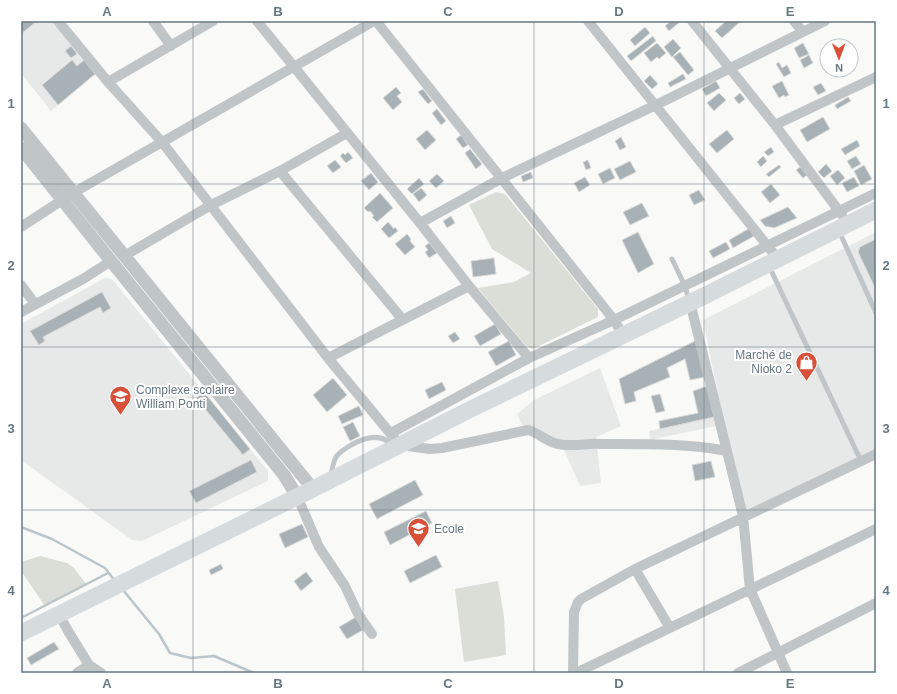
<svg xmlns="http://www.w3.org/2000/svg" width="897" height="694" font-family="Helvetica,sans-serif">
<rect width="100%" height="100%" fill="#f9f9f7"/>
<path fill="#e7e9e8" d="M 21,21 L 52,21 L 95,74 L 51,111 L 21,73 Z
M 876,232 L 876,453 L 743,519 L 703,320 Z
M 105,278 L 112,279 L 268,471 L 268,481 L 142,541 L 132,540 L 21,460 L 21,324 Z
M 600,368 L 621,426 L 596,437 L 601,483 L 580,486 L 560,441 L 546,439 L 521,424 L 517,414 L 534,400 Z
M 714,417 L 716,426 L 650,440 L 649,431 Z"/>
<path fill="#daded6" d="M 496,192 L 505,194 L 598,309 L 598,317 L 533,349 L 526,346 L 478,288 L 514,282 L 531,273 L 492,249 L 469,205 Z
M 40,556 L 67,563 L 74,568 L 87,585 L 45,606 L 21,571 L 21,562 Z
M 498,581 L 504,617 L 506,655 L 464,662 L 455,589 Z"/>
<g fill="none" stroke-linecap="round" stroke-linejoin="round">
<path stroke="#bac6ca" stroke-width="2.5" d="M 21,527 L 52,539 L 105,568 L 115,581
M 123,590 L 159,634 L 170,653 L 191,658 L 214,656 L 254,673
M 21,618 L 108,573"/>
</g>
<path fill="#a8b1b6" stroke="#dbdbd9" d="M 21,21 L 37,21 L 21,34 Z
M 671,21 L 681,21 L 669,31 L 665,26 Z
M 726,21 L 741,21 L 722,38 L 715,31 Z
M 645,27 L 650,33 L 635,46 L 630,40 Z
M 653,36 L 656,41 L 631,61 L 627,56 Z
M 673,39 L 681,48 L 672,57 L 664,47 Z
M 657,43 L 666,53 L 659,59 L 657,57 L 651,62 L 644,53 Z
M 803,43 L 809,54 L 799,58 L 794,48 Z
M 71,46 L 77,54 L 71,58 L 65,51 Z
M 680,52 L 694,70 L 688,75 L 673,57 Z
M 809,55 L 813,63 L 804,68 L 800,60 Z
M 72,60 L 77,66 L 84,60 L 95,74 L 58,105 L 42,85 Z
M 779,62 L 782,68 L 787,65 L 791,73 L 784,77 L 776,64 Z
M 683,74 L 686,79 L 670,87 L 668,83 Z
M 650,75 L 658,84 L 652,89 L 644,81 Z
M 716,81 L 720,88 L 706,96 L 702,89 Z
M 782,81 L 789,95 L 785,97 L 784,95 L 779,98 L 772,86 Z
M 821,83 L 826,91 L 818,95 L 813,87 Z
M 396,87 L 401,93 L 397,96 L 402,102 L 393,110 L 383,98 Z
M 423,89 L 432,101 L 428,104 L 418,92 Z
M 719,93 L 726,100 L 714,111 L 707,103 Z
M 740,93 L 745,99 L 739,104 L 734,98 Z
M 848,97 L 851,101 L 837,109 L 835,105 Z
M 437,109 L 446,121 L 441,125 L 432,113 Z
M 823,117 L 830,129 L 807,142 L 800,130 Z
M 427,130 L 436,140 L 425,150 L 416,139 Z
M 727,130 L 734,139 L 717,153 L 709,144 Z
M 461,135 L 468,145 L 463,148 L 456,139 Z
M 621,137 L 626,147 L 620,150 L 615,141 Z
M 857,140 L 860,146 L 845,155 L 841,149 Z
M 771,147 L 774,152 L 768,156 L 764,152 Z
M 470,149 L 482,164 L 476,169 L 465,153 Z
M 348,152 L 353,158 L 346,163 L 340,156 L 343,153 L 345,155 Z
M 763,156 L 767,161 L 761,167 L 757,162 Z
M 856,156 L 861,164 L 852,169 L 847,161 Z
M 335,160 L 341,167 L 333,173 L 327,166 Z
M 588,160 L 591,168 L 586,170 L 583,162 Z
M 630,161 L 636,172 L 620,180 L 614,169 Z
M 826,164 L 832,171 L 824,178 L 818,172 Z
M 779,165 L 781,167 L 769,177 L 766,174 Z
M 864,165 L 872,179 L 861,185 L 854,171 Z
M 800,167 L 807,175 L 803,178 L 796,170 Z
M 610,168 L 615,178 L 603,184 L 598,174 Z
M 838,170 L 845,178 L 837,185 L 830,176 Z
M 531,172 L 533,178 L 523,182 L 521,176 Z
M 371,173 L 378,182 L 369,190 L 361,181 Z
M 437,174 L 444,181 L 436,188 L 429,181 Z
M 585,177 L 590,185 L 579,192 L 574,183 Z
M 854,177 L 859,186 L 847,192 L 842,183 Z
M 419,178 L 424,184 L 412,194 L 407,189 Z
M 771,184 L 780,195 L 770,203 L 761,192 Z
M 421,188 L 427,195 L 419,202 L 413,194 Z
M 699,190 L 705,200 L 694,205 L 689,195 Z
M 380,193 L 393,208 L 377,222 L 372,217 L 374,216 L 370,211 L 368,212 L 364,208 Z
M 642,203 L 649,216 L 630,225 L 623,212 Z
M 788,207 L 797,218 L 774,228 L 765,226 L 760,220 Z
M 451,216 L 455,223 L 447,228 L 443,221 Z
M 388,222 L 394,229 L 395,227 L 398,231 L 389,238 L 381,229 Z
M 750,228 L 754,236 L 733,248 L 729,240 Z
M 638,232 L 654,264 L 638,273 L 622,240 Z
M 407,234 L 411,239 L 410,241 L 415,247 L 405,255 L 395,244 Z
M 876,239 L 876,290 L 858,252 L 860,247 Z
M 726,242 L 730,249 L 713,258 L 709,251 Z
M 429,243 L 437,253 L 429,258 L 425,252 L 428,250 L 425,246 Z
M 494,258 L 496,274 L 473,277 L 471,261 Z
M 102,292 L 111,308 L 103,313 L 100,307 L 43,337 L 45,341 L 39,345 L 30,331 Z
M 495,324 L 501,334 L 480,346 L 474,336 Z
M 455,332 L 460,339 L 453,343 L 448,336 Z
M 509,341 L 516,355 L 496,366 L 488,352 Z
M 695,341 L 705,377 L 690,380 L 685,359 L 667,368 L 670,377 L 634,392 L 636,401 L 625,404 L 619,379 Z
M 333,378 L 347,395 L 327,412 L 313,395 Z
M 442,382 L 446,390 L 429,399 L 425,390 Z
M 707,386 L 714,417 L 660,429 L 659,421 L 698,413 L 693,391 Z
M 204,392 L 250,449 L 243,455 L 196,398 Z
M 660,394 L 665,411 L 656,413 L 651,396 Z
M 359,406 L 363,415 L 342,424 L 338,416 Z
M 353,422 L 360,436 L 350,441 L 343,427 Z
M 251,460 L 257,472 L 196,503 L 189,491 Z
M 711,461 L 715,477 L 695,481 L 692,465 Z
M 415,480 L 423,495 L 377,519 L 369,504 Z
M 426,511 L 432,523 L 390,545 L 384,532 Z
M 302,524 L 308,537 L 285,548 L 279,534 Z
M 436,555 L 442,567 L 410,583 L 404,571 Z
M 221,564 L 223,569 L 211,575 L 209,570 Z
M 306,572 L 313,581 L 301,591 L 294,581 Z
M 356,617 L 363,630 L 347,639 L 339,627 Z
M 54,642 L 59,649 L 31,665 L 27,658 Z"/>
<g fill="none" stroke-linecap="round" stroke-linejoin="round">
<path stroke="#c0c5c8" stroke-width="5" d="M 839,231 L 876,313
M 672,259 L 685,286 L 689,300
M 769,266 L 861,461
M 331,475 C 332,470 333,463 336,457 C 340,451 346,448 353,444 C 366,437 381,433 392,445"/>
<path stroke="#c0c5c8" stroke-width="10" d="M 58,21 L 108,82 L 162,142 L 328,358 L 400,445 L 430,449 L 442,448 L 528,430 C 539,433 547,442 558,444 C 572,447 587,443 601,444 C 644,444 686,443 727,451
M 153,21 L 171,46
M 257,21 L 420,223 L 469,286 L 529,358
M 376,21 L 614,320 L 623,335
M 588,21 L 778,259
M 692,21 L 775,125 L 842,215
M 794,21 L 803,32
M 108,82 L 213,21
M 775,125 L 876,77
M 280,171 L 403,320
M 420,223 L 502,178 L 656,105 L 825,21
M 21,227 L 73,193 L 374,21
M 124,256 L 211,205 L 280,171 L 347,133
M 21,285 L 35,304
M 690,302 L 743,516 L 750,589 L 787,673
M 21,312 L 83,279 L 111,261
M 328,358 L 469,286
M 391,433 L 529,358 L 614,320 L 876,193
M 297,496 L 319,547 L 345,586 L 358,614 L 372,634
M 635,569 L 670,628
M 59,614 L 68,631 L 89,665 L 101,673
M 77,673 L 89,665
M 573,673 L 574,612 L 578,602 L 581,599 L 635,569 L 876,454
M 576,673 L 876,529
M 738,673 L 876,603"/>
<path stroke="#c0c5c8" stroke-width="13" d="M 21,128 L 313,489
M 21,148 L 111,261 L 284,475 L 297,496"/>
<path stroke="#d6dbde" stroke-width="17" d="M 21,633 L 313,489 L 471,409 L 706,295 L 876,210"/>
</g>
<path fill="none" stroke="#667780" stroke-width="1" stroke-opacity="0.55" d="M 193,21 L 193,673M 363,21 L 363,673M 534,21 L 534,673M 704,21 L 704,673M 21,184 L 876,184M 21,347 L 876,347M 21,510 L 876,510"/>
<defs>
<symbol id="shop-pin" viewBox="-11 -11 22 30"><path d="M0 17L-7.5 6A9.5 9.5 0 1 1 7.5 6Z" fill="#d85038" stroke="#fff"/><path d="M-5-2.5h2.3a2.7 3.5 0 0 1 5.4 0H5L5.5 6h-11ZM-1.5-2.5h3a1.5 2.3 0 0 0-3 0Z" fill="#fff"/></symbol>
<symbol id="school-pin" viewBox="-11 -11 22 30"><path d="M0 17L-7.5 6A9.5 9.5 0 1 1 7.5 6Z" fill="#d85038" stroke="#fff"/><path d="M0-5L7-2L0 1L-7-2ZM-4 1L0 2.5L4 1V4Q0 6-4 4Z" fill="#fff"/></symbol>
</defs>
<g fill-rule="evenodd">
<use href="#shop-pin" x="794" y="350" width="25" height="34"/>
<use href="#school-pin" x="108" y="384" width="25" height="34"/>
<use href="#school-pin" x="406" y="516" width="25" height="34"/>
</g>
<g text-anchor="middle" stroke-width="4" stroke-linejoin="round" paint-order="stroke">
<g font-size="12" fill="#667780" stroke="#fff" text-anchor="start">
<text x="792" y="359" text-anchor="end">Marché de<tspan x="792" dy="14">Nioko 2</tspan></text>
<text x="136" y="394">Complexe scolaire<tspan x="136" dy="14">William Ponti</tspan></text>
<text x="434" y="533">Ecole</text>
</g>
</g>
<rect width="897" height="694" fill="none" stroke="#ffffff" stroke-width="44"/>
<g transform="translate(839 58) rotate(179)"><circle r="19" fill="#ffffff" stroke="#c2c9cc"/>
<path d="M0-3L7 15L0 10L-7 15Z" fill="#d85038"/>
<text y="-6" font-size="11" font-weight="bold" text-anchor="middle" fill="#667780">N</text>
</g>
<rect x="22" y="22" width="853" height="650" fill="none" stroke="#667780" stroke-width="1.5"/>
<g font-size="13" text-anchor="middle" font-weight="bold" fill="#667780">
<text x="107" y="16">A</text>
<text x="278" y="16">B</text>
<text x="448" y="16">C</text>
<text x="619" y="16">D</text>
<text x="790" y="16">E</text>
<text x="11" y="108">1</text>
<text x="886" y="108">1</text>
<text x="11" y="270">2</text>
<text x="886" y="270">2</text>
<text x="11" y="433">3</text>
<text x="886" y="433">3</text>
<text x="11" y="595">4</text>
<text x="886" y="595">4</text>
<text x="107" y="688">A</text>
<text x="278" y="688">B</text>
<text x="448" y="688">C</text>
<text x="619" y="688">D</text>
<text x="790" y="688">E</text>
</g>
</svg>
